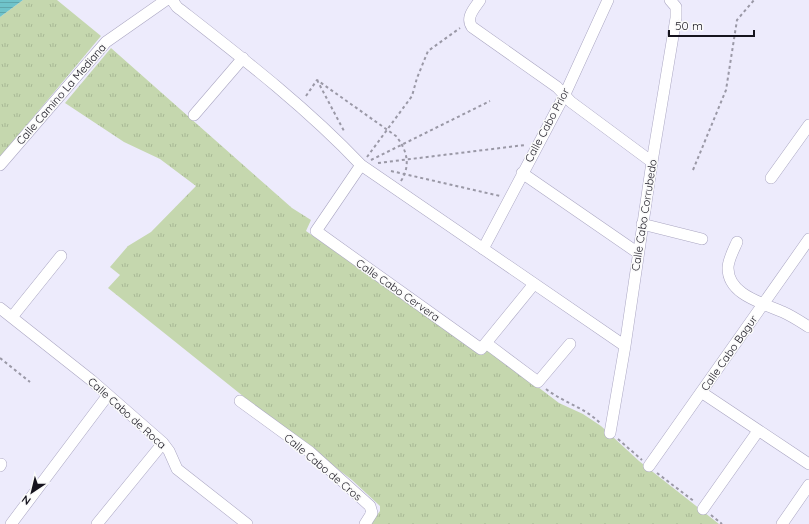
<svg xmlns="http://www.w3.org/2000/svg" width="809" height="524" font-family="Quicksand,sans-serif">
<defs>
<pattern id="grass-tufts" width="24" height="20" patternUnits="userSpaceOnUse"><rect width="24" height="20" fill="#c5d7ae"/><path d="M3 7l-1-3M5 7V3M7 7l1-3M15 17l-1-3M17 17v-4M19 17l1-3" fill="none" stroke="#a8b895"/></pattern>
<pattern id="water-rules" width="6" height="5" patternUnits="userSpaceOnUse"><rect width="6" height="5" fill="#6fc3ca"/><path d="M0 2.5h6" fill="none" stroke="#5fa7ad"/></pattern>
</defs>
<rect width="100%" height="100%" fill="#edebfc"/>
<path fill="url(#grass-tufts)" d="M 23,0 L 57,0 L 101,36 L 0,157 L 0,17 Z
M 111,48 L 292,208 L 311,220 L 306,231 L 483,355 L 488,349 L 559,403 L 583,414 L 601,426 L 639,461 L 719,524 L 370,524 L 380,511 L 380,506 L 352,480 L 259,409 L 108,288 L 120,275 L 110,267 L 128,246 L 151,232 L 196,186 L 160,159 L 124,142 L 65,103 Z"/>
<path fill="url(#water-rules)" d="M 0,0 L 23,0 L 0,17 Z"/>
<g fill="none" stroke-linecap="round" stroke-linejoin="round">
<defs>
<path id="minor" d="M 172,0 L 177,7 C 241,57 305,106 361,165
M 480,0 C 475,8 465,17 472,27 L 557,87 L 571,102 L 652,162
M 194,115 L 243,58
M 0,165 L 106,42 L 166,0
M 522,173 L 638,253
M 771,178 L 809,125
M 642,224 L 702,239
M 737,242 C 734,249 728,260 728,268 C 728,295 763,303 783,312 C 792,316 801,322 809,327
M 483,249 L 565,94 L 608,0
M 534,284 L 481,349 L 316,231 L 361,165 L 625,346
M 0,308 L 91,380 L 163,443 L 169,451 L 177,469 L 247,524
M 12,317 L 61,256
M 486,343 L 538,382 L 570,344
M 701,392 L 809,464
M 240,401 L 310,452 L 370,506 L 372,513 L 365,524
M 610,433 L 625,346 L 652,162 L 676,18 L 676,7 L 670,0
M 0,466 L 1,464
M 649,466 L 809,239
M 703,509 L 758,431
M 11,524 L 108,395
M 97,524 L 163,443
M 782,524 L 809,485"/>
</defs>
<use href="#minor" stroke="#aaa6c2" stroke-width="12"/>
<path stroke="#9a98a6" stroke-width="2" stroke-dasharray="3 3" stroke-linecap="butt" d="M 317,80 L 344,131
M 306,96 L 317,80 L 396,136 C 407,150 411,165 401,181
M 367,157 L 412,96 L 417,78 L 428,51 L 460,28
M 371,160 L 490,101
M 378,163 L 525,145
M 693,170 L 726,90 L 737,20 L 754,0
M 391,171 L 500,196
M 0,358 L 30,382
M 546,389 C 564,403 586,408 601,424
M 618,439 L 642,460
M 657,473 L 695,502
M 711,515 L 722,524"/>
<use href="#minor" stroke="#fff" stroke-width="11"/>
</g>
<g text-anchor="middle" stroke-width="3" stroke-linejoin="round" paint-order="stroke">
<g font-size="11" fill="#16141e" stroke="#fafafa">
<text transform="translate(61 94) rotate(-49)" y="4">Calle Camino La Mediana</text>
<text transform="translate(547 125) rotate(-62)" y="4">Calle Cabo Prior</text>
<text transform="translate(644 215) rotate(-81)" y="4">Calle Cabo Corrubedo</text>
<text transform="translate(398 290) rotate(35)" y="4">Calle Cabo Cervera</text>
<text transform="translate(729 353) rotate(-55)" y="4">Calle Cabo Bagur</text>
<text transform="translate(127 413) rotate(42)" y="4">Calle Cabo de Roca</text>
<text transform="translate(323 467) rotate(40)" y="4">Calle Cabo de Cros</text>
</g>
</g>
<g transform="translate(32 492) rotate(215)" stroke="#fafafa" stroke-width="3" paint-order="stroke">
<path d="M0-3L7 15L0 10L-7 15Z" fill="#16141e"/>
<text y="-6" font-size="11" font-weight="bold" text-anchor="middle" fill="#16141e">N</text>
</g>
<path d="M669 30v6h85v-6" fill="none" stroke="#16141e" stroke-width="2"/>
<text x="675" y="30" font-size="12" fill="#16141e" stroke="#fafafa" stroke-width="3" paint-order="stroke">50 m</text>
</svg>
